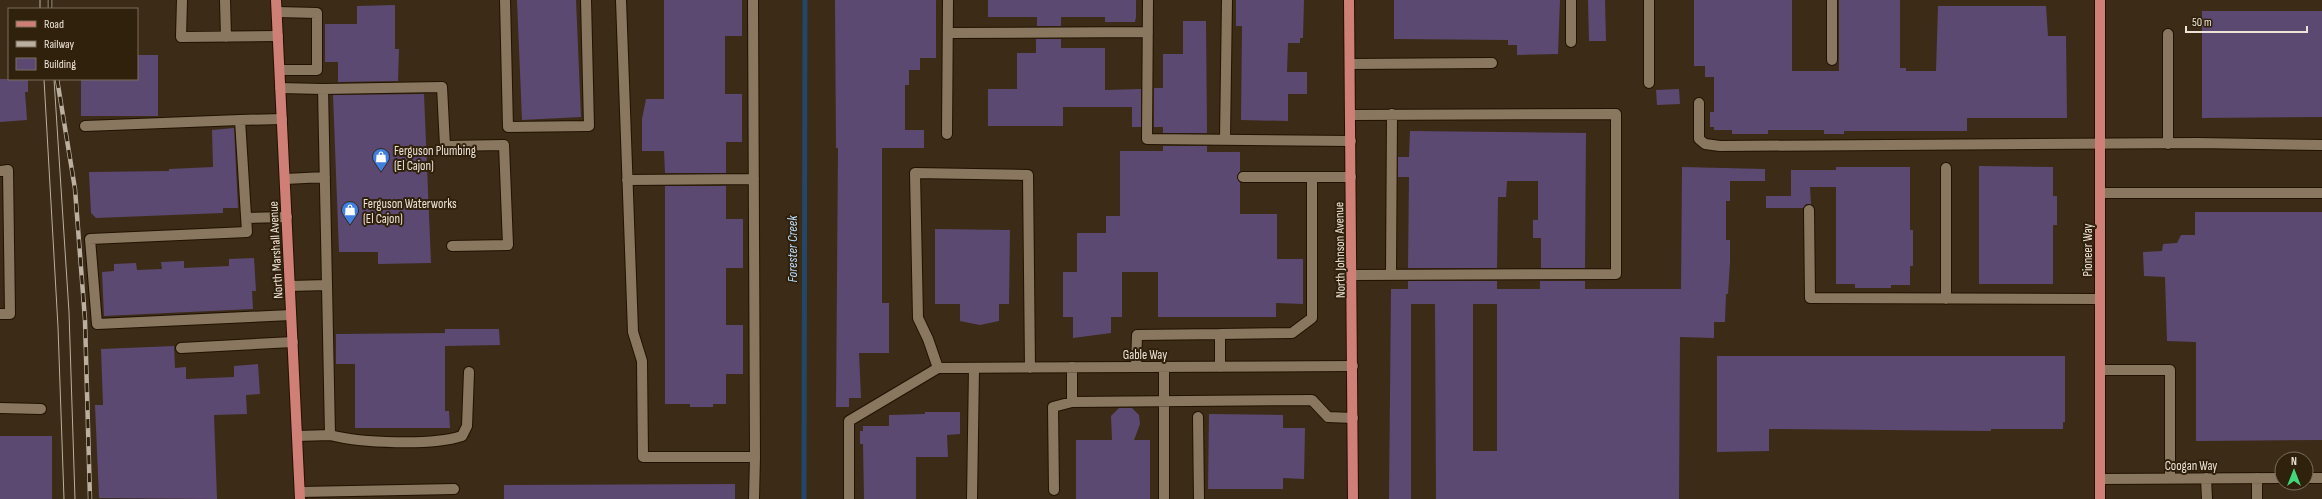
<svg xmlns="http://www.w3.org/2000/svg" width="2322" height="499" font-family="'Sofia Sans Condensed',sans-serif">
<rect width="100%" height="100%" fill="#3b2b17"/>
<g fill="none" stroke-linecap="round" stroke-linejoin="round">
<path stroke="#234766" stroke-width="5" d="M 804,499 L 805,0"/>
</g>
<path fill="#5c4971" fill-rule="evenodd" d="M 517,0 L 576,0 L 581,117 L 522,120 Z
M 664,0 L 742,0 L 742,36 L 725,36 L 725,94 L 742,94 L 742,142 L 726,142 L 726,173 L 665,173 L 664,151 L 642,151 L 642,119 L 646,99 L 664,99 Z
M 835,0 L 936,0 L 936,58 L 920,58 L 920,70 L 909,70 L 909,85 L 905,85 L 905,130 L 924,130 L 924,148 L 882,148 L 882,303 L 889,303 L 889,353 L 859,353 L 861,398 L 849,398 L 849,407 L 836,407 L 838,148 L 836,148 Z
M 988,0 L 1136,0 L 1136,17 L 1135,22 L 1105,22 L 1105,17 L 1061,17 L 1061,26 L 1037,26 L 1037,17 L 988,17 Z
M 1236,0 L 1304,0 L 1303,38 L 1300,38 L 1300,43 L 1288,43 L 1287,72 L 1307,72 L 1307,94 L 1288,94 L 1288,121 L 1241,120 L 1242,26 L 1236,26 Z
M 1394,0 L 1560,0 L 1558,54 L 1517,55 L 1517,45 L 1508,45 L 1508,40 L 1394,39 Z
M 1588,0 L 1605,0 L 1606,41 L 1589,41 Z
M 1694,0 L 1792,0 L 1792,71 L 1839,71 L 1839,0 L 1900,0 L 1900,68 L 1906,68 L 1906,71 L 1936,71 L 1938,6 L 2046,6 L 2048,36 L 2066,36 L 2067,118 L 1967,118 L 1967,131 L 1844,131 L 1844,134 L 1824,134 L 1824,130 L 1768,130 L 1768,134 L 1732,134 L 1732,130 L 1714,130 L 1714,127 L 1710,127 L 1710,112 L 1714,112 L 1714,77 L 1705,77 L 1705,66 L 1694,66 Z
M 395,5 L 395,49 L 399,49 L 398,81 L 338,82 L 338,62 L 325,62 L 325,24 L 357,24 L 357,6 Z
M 2202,11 L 2322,11 L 2322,117 L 2202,118 Z
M 1183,21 L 1206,21 L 1207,133 L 1163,133 L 1163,127 L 1154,127 L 1154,88 L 1163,88 L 1163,54 L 1183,54 Z
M 1036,39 L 1061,39 L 1061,48 L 1105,48 L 1105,90 L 1141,89 L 1141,127 L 1132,127 L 1132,107 L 1063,107 L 1063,126 L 988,126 L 988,89 L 1017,89 L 1017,53 L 1036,53 Z
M 137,55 L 158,55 L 158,116 L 81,116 L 81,79 L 137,79 Z
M 0,79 L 28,79 L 28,92 L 25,92 L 27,120 L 0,122 Z
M 1679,89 L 1680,104 L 1657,105 L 1656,90 Z
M 424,94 L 431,263 L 378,264 L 378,252 L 339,252 L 333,95 Z
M 234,128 L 238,208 L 223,208 L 223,213 L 96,218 L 91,213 L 89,172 L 169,171 L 169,169 L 213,167 L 212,130 Z
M 1410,131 L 1586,133 L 1585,268 L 1541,268 L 1541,238 L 1533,238 L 1533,220 L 1538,220 L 1538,181 L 1507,181 L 1506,197 L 1498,197 L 1497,268 L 1408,268 L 1409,177 L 1398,177 L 1398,157 L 1409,157 Z
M 1163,146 L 1207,146 L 1207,152 L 1240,152 L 1240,171 L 1237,177 L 1240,183 L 1240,214 L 1277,214 L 1277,259 L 1303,259 L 1303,304 L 1276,303 L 1276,317 L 1158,317 L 1158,272 L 1122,272 L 1122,317 L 1111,317 L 1111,333 L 1073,338 L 1073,317 L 1063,317 L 1063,272 L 1077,272 L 1077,233 L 1106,233 L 1106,216 L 1120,216 L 1120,151 L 1163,151 Z
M 1979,166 L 2053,167 L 2053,196 L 2057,196 L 2057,225 L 2053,225 L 2053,284 L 1979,284 Z
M 1682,167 L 1765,169 L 1765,181 L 1730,181 L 1730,201 L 1726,201 L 1726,240 L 1730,240 L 1730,262 L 1728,294 L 1726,294 L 1725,322 L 1714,322 L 1714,338 L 1680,337 L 1679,499 L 1436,499 L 1435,304 L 1411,304 L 1411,499 L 1389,499 L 1391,289 L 1408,289 L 1408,281 L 1497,281 L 1497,289 L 1540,289 L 1540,281 L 1585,281 L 1585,289 L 1681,289 ZM 1473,304 L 1497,304 L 1497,451 L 1473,451 Z
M 1836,167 L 1910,167 L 1910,230 L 1913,230 L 1913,266 L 1910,266 L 1910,285 L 1891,285 L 1891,288 L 1855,288 L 1855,284 L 1836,284 L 1836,187 L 1810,187 L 1811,204 L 1806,204 L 1803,208 L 1766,208 L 1766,196 L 1791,196 L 1791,170 L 1836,170 Z
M 665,186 L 726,186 L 726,219 L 743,219 L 743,268 L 726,268 L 726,325 L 743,325 L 743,374 L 726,374 L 726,404 L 713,404 L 713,407 L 690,407 L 690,404 L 665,404 Z
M 2195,212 L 2322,212 L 2322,440 L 2196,441 L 2196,342 L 2167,341 L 2165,277 L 2144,276 L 2143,252 L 2162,251 L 2163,244 L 2177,243 L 2181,235 L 2195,235 Z
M 935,229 L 1010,230 L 1009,304 L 999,304 L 999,321 L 980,325 L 960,321 L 960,304 L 935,304 Z
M 254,258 L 256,291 L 252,291 L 253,309 L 104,316 L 102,272 L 114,271 L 114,264 L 136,263 L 137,270 L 162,269 L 161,262 L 184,261 L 184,268 L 229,266 L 229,259 Z
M 445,329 L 499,329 L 500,345 L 445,346 L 445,411 L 449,411 L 450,428 L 355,428 L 355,364 L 336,364 L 336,334 L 445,333 Z
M 174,346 L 175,368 L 186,367 L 186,379 L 234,377 L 234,366 L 258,364 L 260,394 L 246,395 L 247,414 L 214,415 L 217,499 L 99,498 L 95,405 L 103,405 L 101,349 Z
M 1717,356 L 2065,356 L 2065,422 L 2063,422 L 2063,429 L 1991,429 L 1991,431 L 1769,429 L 1769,451 L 1717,452 Z
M 1119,408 L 1132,408 L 1139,415 L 1140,424 L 1134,440 L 1150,440 L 1150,499 L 1076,499 L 1076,440 L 1112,440 L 1111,416 Z
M 925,412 L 960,412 L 960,434 L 947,435 L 948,457 L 916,457 L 916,499 L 864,499 L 863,444 L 860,444 L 860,431 L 863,431 L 863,426 L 889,426 L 889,415 L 925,414 Z
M 1209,414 L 1283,415 L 1283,428 L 1305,428 L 1304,479 L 1283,478 L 1283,489 L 1208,489 Z
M 0,436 L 52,436 L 52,499 L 0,499 Z
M 735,484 L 735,499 L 504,499 L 504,485 Z"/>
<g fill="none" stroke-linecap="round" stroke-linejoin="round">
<defs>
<path id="minor" d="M 182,0 L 181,37 L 278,36
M 225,0 L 226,37
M 505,0 L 508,127 L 589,126 L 586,0
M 621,0 L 633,332 L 642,361 L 643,457 L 755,457 L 753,0
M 1148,0 L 1147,139 L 1351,141
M 1571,0 L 1571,42
M 1649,0 L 1649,83
M 277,12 L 317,13 L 317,70 L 280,70
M 948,33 L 1148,32
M 2168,34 L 2168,144
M 1832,60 L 1832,0
M 1350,64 L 1492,63
M 280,88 L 323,89 L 442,87 L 445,146 L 504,145 L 508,245 L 452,246
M 323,89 L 327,285
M 1699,103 L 1699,139 L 1705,144 L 1720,146 L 2198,143 L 2322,145
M 1350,115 L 1616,114 L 1616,274 L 1352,275
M 282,119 L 240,120 L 247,232 L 90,239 L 97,324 L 291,315
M 85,126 L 240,120
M 947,134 L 948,0
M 1225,139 L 1227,0
M 0,171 L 8,170 L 10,314 L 0,314
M 1312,177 L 1351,177
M 285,179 L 325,177
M 627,180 L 754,179
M 2100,193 L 2322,193
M 1809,210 L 1810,298 L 2100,299
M 246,218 L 287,217
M 1391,275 L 1392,114
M 290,286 L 327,285 L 330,435 L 297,436
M 1946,299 L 1946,168
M 181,348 L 293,342
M 1072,367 L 1072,402 L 1312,400 L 1328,417 L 1353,418
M 1136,367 L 1137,335 L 1220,334
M 1164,367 L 1164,499
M 1220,367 L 1220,334 L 1292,333 L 1312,318 L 1312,177 L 1243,177
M 938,368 L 928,339 L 918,318 L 915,173 L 1028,175 L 1030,368
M 2100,370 L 2170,370 L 2170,478
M 0,408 L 41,409
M 1198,417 L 1199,499
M 330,435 C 361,443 431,446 462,436 L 467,426 L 469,372
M 2206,478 L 2207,499
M 2257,478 L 2257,499
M 2306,478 L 2322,478
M 2100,479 L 2282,478
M 1054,490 L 1053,407 L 1072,402
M 300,492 L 454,489
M 754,499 L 755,457
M 849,499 L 849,421 L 938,368 L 1353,366
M 972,499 L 974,368"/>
<path id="major" d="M 276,0 L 300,499
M 1349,0 L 1353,499
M 2100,0 L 2100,499"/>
</defs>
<use href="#minor" stroke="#211301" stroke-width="12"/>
<use href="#major" stroke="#211301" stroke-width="12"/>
<use href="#minor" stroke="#897760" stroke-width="10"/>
<use href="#major" stroke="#cf7f76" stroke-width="10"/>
<path stroke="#bbafa0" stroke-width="1" d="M 40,0 L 40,9
M 44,79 L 58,327 L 64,499
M 54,79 L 69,312 L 75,499"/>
<defs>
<path id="rail" d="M 50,0 L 50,9
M 57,79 L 75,189 L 85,320 L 90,499"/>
</defs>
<use href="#rail" stroke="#bbafa0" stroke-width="4.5"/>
<use href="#rail" stroke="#30210d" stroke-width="3" stroke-dasharray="9" stroke-linecap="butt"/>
</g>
<defs>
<symbol id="shop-pin" viewBox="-11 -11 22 30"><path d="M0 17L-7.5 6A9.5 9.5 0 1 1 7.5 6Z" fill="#3f7fe0" stroke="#30210d"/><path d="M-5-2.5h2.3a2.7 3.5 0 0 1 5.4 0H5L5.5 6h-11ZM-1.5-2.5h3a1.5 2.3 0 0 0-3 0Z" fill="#fff"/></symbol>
</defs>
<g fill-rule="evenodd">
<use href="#shop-pin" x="371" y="147" width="20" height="27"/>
<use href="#shop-pin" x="340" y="200" width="20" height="27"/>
</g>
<g text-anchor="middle" stroke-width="4" stroke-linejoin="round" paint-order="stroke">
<g font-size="13" fill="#ede3d6" stroke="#30210d" text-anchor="start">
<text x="394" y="155">Ferguson Plumbing<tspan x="394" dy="15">(El Cajon)</tspan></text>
<text x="363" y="208">Ferguson Waterworks<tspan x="363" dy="15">(El Cajon)</tspan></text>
</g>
<g font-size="13" fill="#ede3d6" stroke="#30210d">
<text transform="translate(275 250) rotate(-93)" y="5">North Marshall Avenue</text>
<text transform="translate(1339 250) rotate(-91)" y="5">North Johnson Avenue</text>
<text transform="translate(2087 250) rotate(-90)" y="5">Pioneer Way</text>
<text x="1145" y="359">Gable Way</text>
<text x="2191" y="470">Coogan Way</text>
</g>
<g font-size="14" font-style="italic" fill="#b9dcfc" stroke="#30210d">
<text transform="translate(792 249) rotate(-90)" y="5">Forester Creek</text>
</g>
</g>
<rect x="8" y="8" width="130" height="72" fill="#30210d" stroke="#7c6f5d"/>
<rect x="16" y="21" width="20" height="6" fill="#cf7f76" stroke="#7c6f5d"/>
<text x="44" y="28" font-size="12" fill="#ede3d6">Road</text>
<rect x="16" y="41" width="20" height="6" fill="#bbafa0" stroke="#7c6f5d"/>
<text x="44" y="48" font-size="12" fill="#ede3d6">Railway</text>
<rect x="16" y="58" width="20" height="12" fill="#5c4971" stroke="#7c6f5d"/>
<text x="44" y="68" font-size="12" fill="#ede3d6">Building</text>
<g transform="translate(2294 471)"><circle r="19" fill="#30210d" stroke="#7c6f5d"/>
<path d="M0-3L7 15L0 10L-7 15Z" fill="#43d77b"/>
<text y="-6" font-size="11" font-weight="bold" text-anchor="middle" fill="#ede3d6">N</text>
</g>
<path d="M2186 26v6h121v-6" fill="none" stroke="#ede3d6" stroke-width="2"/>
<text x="2192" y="26" font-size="12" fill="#ede3d6" stroke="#30210d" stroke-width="3" paint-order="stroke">50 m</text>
</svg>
